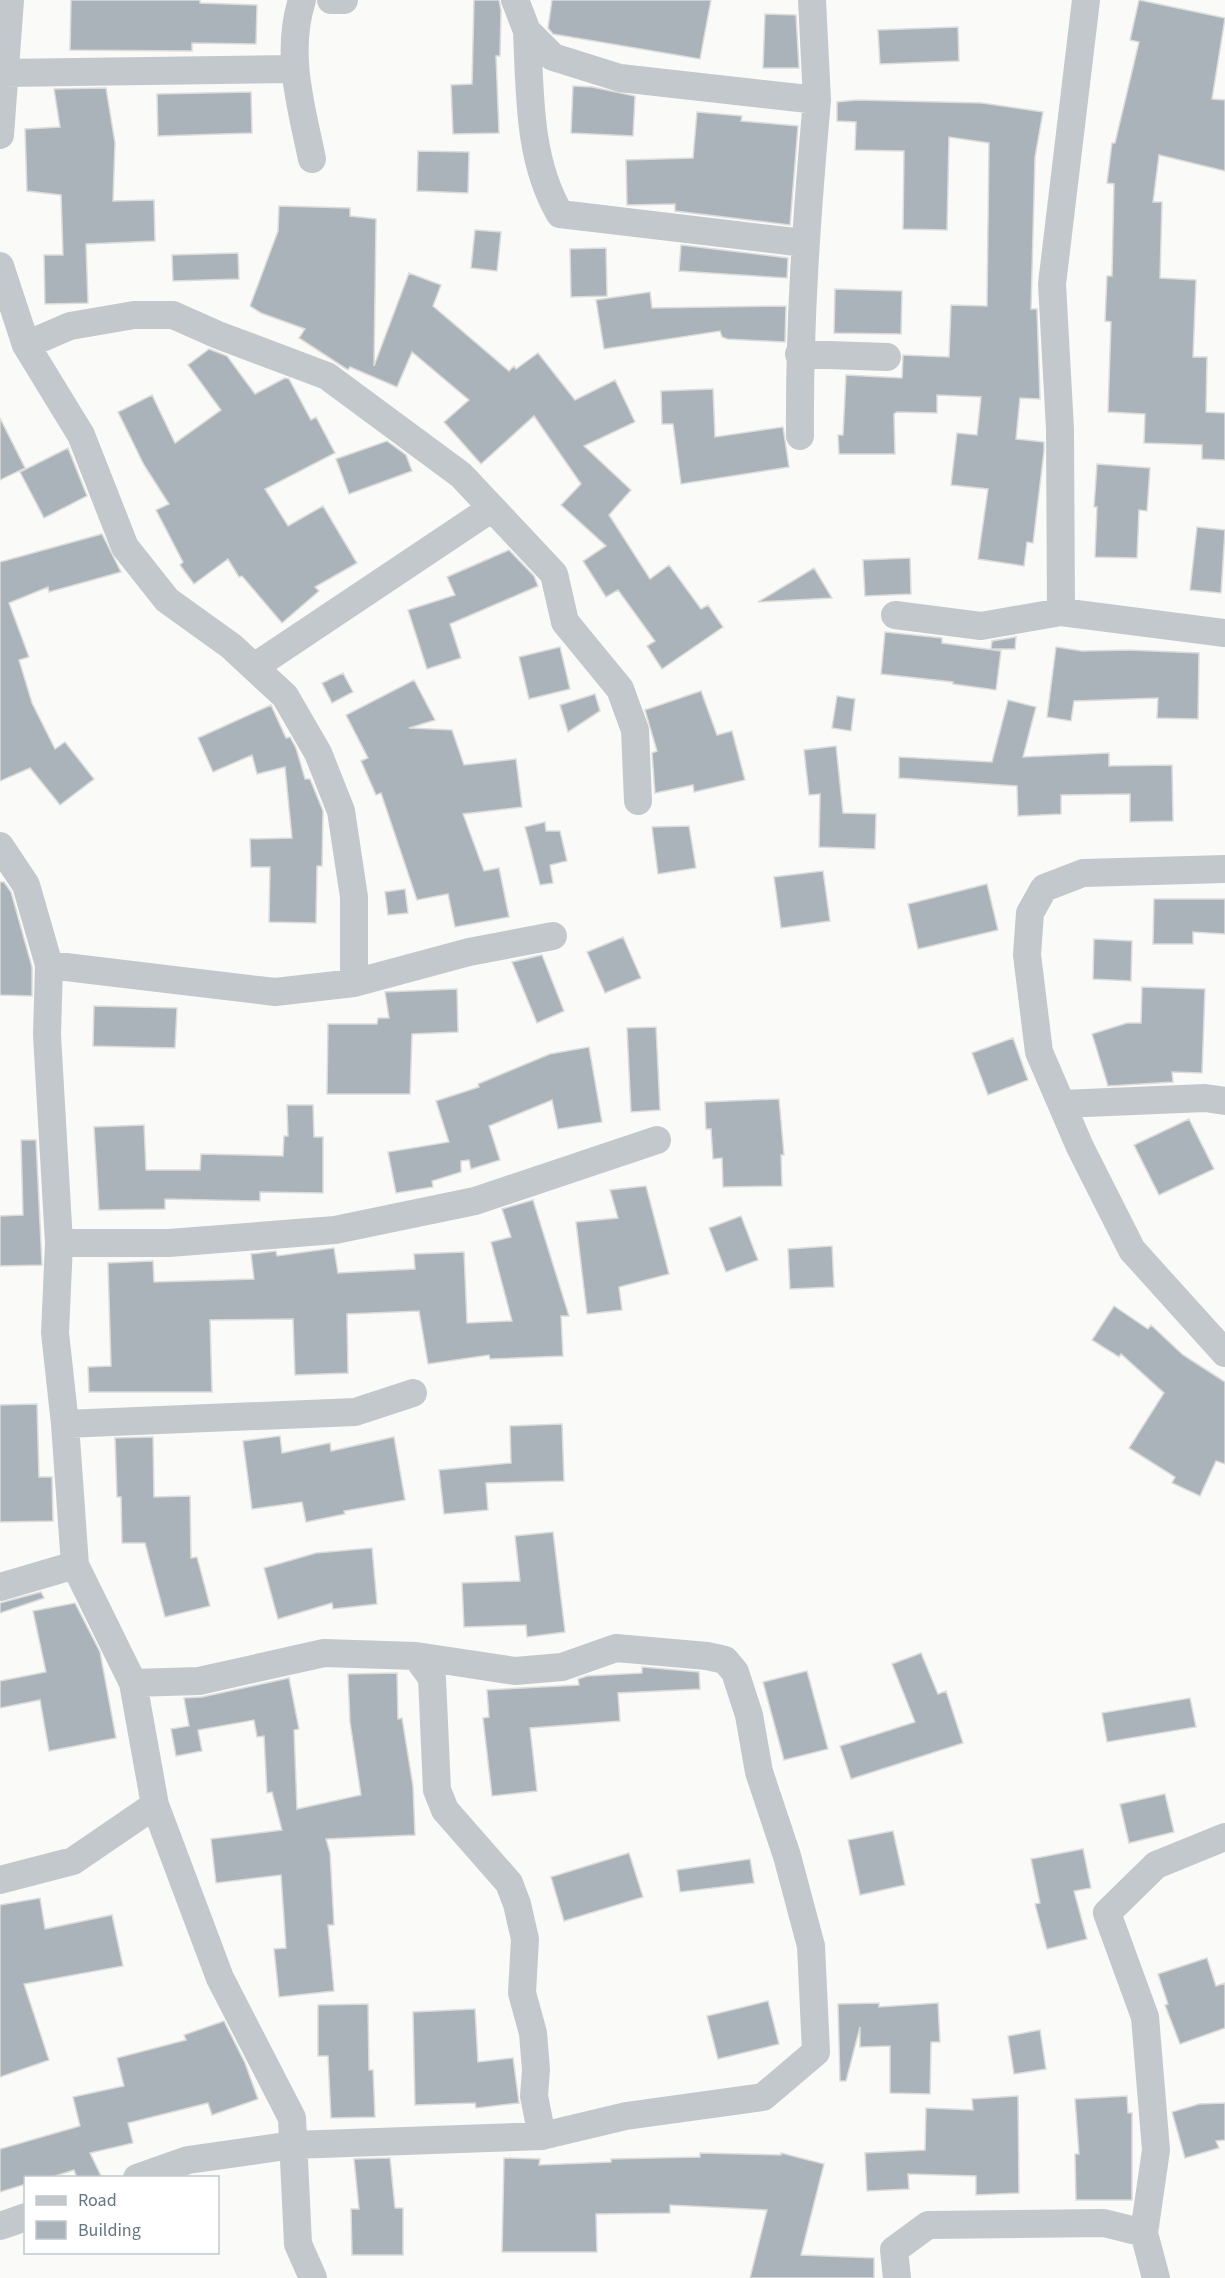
<svg xmlns="http://www.w3.org/2000/svg" width="1225" height="2278" font-family="'Source Sans 3',sans-serif">
<rect width="100%" height="100%" fill="#fafaf8"/>
<path fill="#aab3b9" stroke="#dcdcda" stroke-width="1.5" d="M 71,0 L 200,0 L 200,3 L 257,5 L 256,44 L 192,43 L 192,51 L 70,50 Z
M 474,0 L 499,0 L 501,10 L 500,56 L 496,56 L 499,133 L 453,134 L 451,85 L 472,84 Z
M 552,0 L 711,0 L 700,59 L 553,34 L 548,28 Z
M 1139,0 L 1225,18 L 1212,99 L 1225,100 L 1225,171 L 1159,155 L 1153,202 L 1162,202 L 1160,278 L 1196,280 L 1193,357 L 1207,357 L 1206,412 L 1225,413 L 1225,460 L 1202,459 L 1202,445 L 1144,443 L 1145,414 L 1108,412 L 1111,322 L 1105,321 L 1107,276 L 1112,276 L 1114,184 L 1107,183 L 1112,143 L 1115,143 L 1139,42 L 1130,40 Z
M 765,14 L 796,15 L 799,68 L 763,68 Z
M 958,27 L 959,61 L 880,64 L 878,30 Z
M 573,86 L 592,87 L 635,96 L 633,136 L 571,133 Z
M 106,88 L 115,143 L 113,201 L 154,200 L 155,241 L 86,244 L 88,303 L 45,304 L 44,255 L 63,255 L 61,195 L 27,191 L 25,129 L 60,127 L 54,89 Z
M 251,92 L 252,133 L 158,136 L 157,94 Z
M 856,100 L 982,103 L 1043,112 L 1035,157 L 1031,309 L 1037,309 L 1040,399 L 1020,398 L 1016,439 L 1044,442 L 1044,451 L 1033,543 L 1027,542 L 1024,566 L 978,559 L 988,489 L 951,485 L 957,433 L 977,435 L 981,397 L 937,395 L 937,413 L 897,412 L 894,414 L 895,454 L 839,454 L 838,435 L 843,435 L 846,375 L 902,378 L 903,355 L 949,357 L 951,305 L 987,306 L 989,143 L 949,137 L 947,230 L 903,229 L 904,151 L 855,150 L 856,122 L 837,121 L 837,102 Z
M 697,112 L 742,116 L 741,121 L 798,126 L 790,225 L 675,211 L 675,204 L 627,205 L 626,160 L 693,158 Z
M 418,151 L 469,152 L 468,193 L 417,191 Z
M 279,206 L 350,208 L 350,216 L 376,219 L 374,366 L 409,273 L 441,285 L 433,306 L 509,371 L 514,366 L 516,369 L 538,353 L 575,400 L 615,380 L 635,422 L 584,446 L 631,490 L 609,515 L 650,579 L 669,565 L 701,609 L 708,605 L 723,627 L 662,669 L 647,646 L 655,641 L 618,590 L 606,597 L 583,561 L 606,546 L 561,505 L 581,484 L 534,416 L 481,464 L 444,422 L 469,400 L 412,352 L 397,387 L 350,367 L 348,370 L 299,338 L 305,329 L 261,313 L 250,306 L 278,231 Z
M 475,230 L 501,232 L 497,271 L 471,268 Z
M 681,245 L 788,258 L 787,278 L 679,271 Z
M 606,248 L 607,296 L 571,297 L 570,249 Z
M 238,253 L 239,279 L 173,281 L 172,255 Z
M 835,289 L 902,291 L 901,334 L 834,333 Z
M 650,292 L 652,308 L 786,306 L 785,342 L 727,339 L 722,337 L 720,331 L 604,349 L 596,300 Z
M 209,349 L 227,356 L 255,394 L 285,378 L 289,379 L 311,420 L 316,417 L 335,453 L 265,489 L 288,526 L 323,506 L 357,563 L 315,587 L 319,591 L 282,623 L 242,576 L 239,577 L 228,559 L 194,584 L 180,565 L 183,562 L 156,510 L 169,504 L 144,465 L 118,412 L 152,395 L 175,443 L 221,410 L 188,365 Z
M 713,389 L 715,437 L 783,427 L 789,467 L 681,484 L 673,424 L 662,424 L 661,391 Z
M 0,418 L 25,468 L 0,480 Z
M 387,441 L 406,455 L 412,471 L 349,494 L 336,459 Z
M 68,448 L 87,496 L 44,518 L 20,472 Z
M 1097,464 L 1150,468 L 1147,511 L 1139,510 L 1137,558 L 1095,557 L 1097,507 L 1094,507 Z
M 1197,527 L 1225,530 L 1221,593 L 1190,590 Z
M 102,534 L 121,572 L 49,592 L 48,587 L 9,603 L 29,657 L 19,660 L 32,703 L 55,749 L 65,742 L 94,779 L 60,805 L 30,768 L 0,781 L 0,562 Z
M 509,550 L 534,576 L 538,586 L 450,624 L 461,658 L 427,669 L 408,610 L 455,595 L 447,577 Z
M 910,558 L 911,594 L 865,596 L 863,560 Z
M 814,568 L 832,598 L 758,602 Z
M 885,632 L 942,638 L 942,643 L 1001,651 L 996,690 L 953,684 L 953,682 L 881,674 Z
M 1016,637 L 1015,649 L 991,649 L 992,641 Z
M 560,647 L 570,689 L 529,699 L 519,657 Z
M 1056,647 L 1082,651 L 1129,650 L 1199,653 L 1198,719 L 1157,718 L 1158,698 L 1074,701 L 1071,721 L 1047,717 Z
M 343,673 L 353,692 L 332,703 L 322,683 Z
M 414,680 L 435,720 L 409,728 L 452,730 L 464,765 L 516,759 L 522,807 L 463,814 L 484,871 L 499,868 L 509,917 L 455,927 L 448,894 L 417,900 L 381,793 L 376,795 L 361,761 L 368,758 L 346,715 Z
M 701,691 L 717,735 L 732,731 L 745,780 L 694,792 L 693,785 L 655,793 L 652,753 L 657,751 L 645,710 Z
M 595,694 L 600,711 L 568,732 L 560,705 Z
M 837,696 L 855,699 L 851,731 L 832,728 Z
M 1008,700 L 1036,707 L 1023,757 L 1109,753 L 1109,766 L 1172,765 L 1173,821 L 1130,822 L 1130,794 L 1061,795 L 1061,814 L 1018,816 L 1017,786 L 899,778 L 899,757 L 992,762 Z
M 271,705 L 286,738 L 290,737 L 296,748 L 305,779 L 310,779 L 323,811 L 322,866 L 317,866 L 316,923 L 269,922 L 270,867 L 251,867 L 250,839 L 292,838 L 285,767 L 257,774 L 252,755 L 213,772 L 198,738 Z
M 836,746 L 843,813 L 876,814 L 875,849 L 819,847 L 820,794 L 809,795 L 804,750 Z
M 545,822 L 546,831 L 560,831 L 567,861 L 550,865 L 553,883 L 540,885 L 525,827 Z
M 689,826 L 696,868 L 658,874 L 652,827 Z
M 823,871 L 830,921 L 781,928 L 774,877 Z
M 0,882 L 4,882 L 11,892 L 32,967 L 32,996 L 0,995 Z
M 987,884 L 998,930 L 918,949 L 908,904 Z
M 405,889 L 408,913 L 388,915 L 385,892 Z
M 1154,899 L 1225,899 L 1225,934 L 1193,932 L 1193,944 L 1153,944 Z
M 623,937 L 641,978 L 605,993 L 587,952 Z
M 1094,939 L 1132,941 L 1131,981 L 1093,979 Z
M 542,955 L 564,1011 L 537,1023 L 512,962 Z
M 1142,987 L 1205,989 L 1202,1073 L 1172,1072 L 1173,1082 L 1108,1086 L 1092,1034 L 1127,1023 L 1141,1023 Z
M 457,989 L 458,1032 L 412,1034 L 410,1094 L 327,1094 L 328,1024 L 377,1024 L 378,1018 L 389,1018 L 385,992 Z
M 94,1006 L 177,1008 L 175,1048 L 93,1046 Z
M 656,1027 L 660,1110 L 631,1112 L 627,1028 Z
M 1013,1038 L 1028,1080 L 988,1095 L 972,1053 Z
M 589,1047 L 602,1122 L 558,1129 L 552,1100 L 489,1126 L 500,1160 L 471,1169 L 469,1160 L 461,1161 L 461,1172 L 432,1181 L 433,1187 L 396,1193 L 388,1152 L 449,1142 L 436,1101 L 479,1087 L 478,1084 L 550,1054 Z
M 779,1099 L 784,1155 L 781,1155 L 782,1186 L 723,1187 L 722,1158 L 713,1159 L 711,1129 L 706,1129 L 705,1102 Z
M 287,1105 L 313,1105 L 314,1137 L 323,1137 L 323,1193 L 260,1192 L 260,1201 L 165,1199 L 165,1209 L 99,1210 L 94,1127 L 144,1125 L 146,1170 L 200,1170 L 201,1154 L 283,1156 L 284,1136 L 288,1136 Z
M 1189,1119 L 1214,1169 L 1159,1195 L 1134,1145 Z
M 21,1140 L 36,1140 L 42,1265 L 0,1266 L 0,1216 L 23,1215 Z
M 646,1186 L 669,1274 L 619,1287 L 622,1310 L 587,1314 L 576,1222 L 618,1218 L 610,1190 Z
M 533,1200 L 569,1316 L 561,1316 L 563,1356 L 490,1359 L 489,1355 L 428,1364 L 419,1311 L 347,1314 L 348,1373 L 295,1375 L 293,1319 L 210,1320 L 212,1392 L 89,1392 L 88,1367 L 111,1366 L 108,1263 L 153,1261 L 154,1282 L 225,1280 L 254,1279 L 251,1254 L 276,1251 L 277,1256 L 334,1248 L 338,1273 L 415,1269 L 414,1254 L 464,1252 L 467,1323 L 512,1321 L 491,1242 L 511,1237 L 502,1209 Z
M 741,1216 L 758,1260 L 726,1272 L 709,1228 Z
M 832,1246 L 834,1287 L 790,1289 L 788,1249 Z
M 1114,1306 L 1148,1329 L 1151,1325 L 1183,1355 L 1225,1382 L 1225,1464 L 1216,1461 L 1200,1496 L 1172,1483 L 1175,1477 L 1129,1448 L 1164,1393 L 1121,1354 L 1119,1357 L 1092,1340 Z
M 37,1404 L 39,1477 L 52,1477 L 53,1521 L 0,1522 L 0,1405 Z
M 562,1424 L 564,1481 L 486,1483 L 488,1510 L 444,1514 L 439,1470 L 511,1463 L 510,1426 Z
M 280,1436 L 282,1453 L 330,1443 L 331,1451 L 394,1437 L 405,1500 L 344,1511 L 345,1514 L 306,1522 L 302,1502 L 252,1509 L 243,1441 Z
M 153,1437 L 154,1497 L 190,1496 L 191,1558 L 197,1557 L 210,1606 L 165,1617 L 145,1543 L 122,1543 L 121,1497 L 117,1497 L 115,1438 Z
M 553,1532 L 565,1632 L 527,1637 L 526,1625 L 464,1627 L 462,1583 L 520,1581 L 515,1536 Z
M 372,1548 L 377,1604 L 333,1609 L 332,1603 L 278,1619 L 264,1568 L 316,1553 Z
M 41,1592 L 44,1598 L 0,1613 L 0,1603 Z
M 75,1603 L 100,1652 L 116,1738 L 49,1751 L 40,1700 L 0,1708 L 0,1681 L 46,1672 L 33,1611 Z
M 921,1653 L 938,1694 L 946,1691 L 963,1743 L 851,1779 L 840,1746 L 915,1722 L 892,1664 Z
M 642,1667 L 699,1672 L 700,1689 L 618,1693 L 620,1721 L 530,1728 L 537,1791 L 492,1796 L 483,1718 L 489,1717 L 487,1690 L 579,1685 L 578,1679 L 587,1676 L 642,1673 Z
M 807,1671 L 828,1749 L 784,1760 L 763,1682 Z
M 397,1673 L 398,1719 L 402,1718 L 413,1786 L 415,1835 L 326,1839 L 330,1853 L 334,1925 L 328,1925 L 334,1991 L 279,1997 L 274,1949 L 286,1948 L 281,1875 L 216,1883 L 211,1839 L 282,1830 L 272,1792 L 267,1793 L 264,1736 L 257,1737 L 254,1720 L 198,1730 L 202,1751 L 176,1756 L 171,1729 L 189,1726 L 184,1698 L 202,1697 L 289,1678 L 299,1729 L 294,1730 L 297,1809 L 361,1795 L 350,1722 L 348,1674 Z
M 1190,1698 L 1196,1727 L 1107,1742 L 1102,1713 Z
M 1165,1794 L 1174,1832 L 1129,1843 L 1120,1804 Z
M 893,1831 L 905,1885 L 860,1895 L 848,1840 Z
M 1083,1849 L 1091,1888 L 1074,1891 L 1087,1939 L 1047,1949 L 1035,1904 L 1040,1903 L 1031,1859 Z
M 629,1853 L 643,1897 L 564,1921 L 551,1877 Z
M 750,1859 L 754,1883 L 680,1892 L 677,1870 Z
M 40,1898 L 45,1929 L 112,1915 L 123,1966 L 24,1984 L 49,2060 L 0,2077 L 0,1905 Z
M 1207,1958 L 1216,1986 L 1225,1983 L 1225,2028 L 1180,2044 L 1165,2005 L 1168,2004 L 1158,1974 Z
M 768,2001 L 779,2044 L 718,2059 L 707,2016 Z
M 879,2003 L 879,2007 L 938,2003 L 940,2042 L 931,2042 L 930,2094 L 890,2093 L 890,2046 L 860,2047 L 860,2027 L 846,2081 L 840,2081 L 838,2004 Z
M 368,2004 L 369,2070 L 373,2070 L 375,2117 L 331,2118 L 328,2056 L 318,2056 L 318,2005 Z
M 475,2009 L 478,2062 L 513,2058 L 519,2103 L 476,2108 L 475,2103 L 415,2105 L 413,2012 Z
M 224,2021 L 245,2063 L 258,2099 L 212,2115 L 208,2103 L 128,2123 L 133,2143 L 90,2153 L 102,2178 L 77,2178 L 74,2170 L 49,2178 L 26,2178 L 26,2184 L 0,2192 L 0,2149 L 80,2126 L 73,2097 L 124,2086 L 117,2058 L 186,2040 L 184,2035 Z
M 1040,2030 L 1046,2069 L 1014,2074 L 1008,2036 Z
M 1018,2096 L 1019,2193 L 976,2195 L 976,2176 L 908,2174 L 909,2189 L 867,2191 L 865,2153 L 925,2150 L 926,2108 L 973,2110 L 972,2099 Z
M 1127,2096 L 1128,2113 L 1132,2113 L 1132,2200 L 1076,2200 L 1075,2154 L 1079,2154 L 1075,2099 Z
M 1225,2103 L 1225,2140 L 1216,2141 L 1219,2148 L 1185,2158 L 1172,2112 L 1199,2104 Z
M 700,2153 L 781,2155 L 781,2153 L 824,2164 L 801,2255 L 874,2258 L 874,2278 L 750,2278 L 767,2210 L 670,2205 L 670,2213 L 596,2214 L 597,2252 L 502,2252 L 504,2158 L 540,2159 L 539,2165 L 611,2162 L 611,2159 L 700,2157 Z
M 390,2158 L 395,2208 L 403,2208 L 403,2255 L 352,2255 L 351,2209 L 359,2209 L 354,2159 Z"/>
<g fill="none" stroke-linecap="round" stroke-linejoin="round">
<path stroke="#c3c8cc" stroke-width="28" d="M 302,0 C 285,53 301,106 312,159
M 331,0 L 344,0
M 515,0 L 527,31 L 553,57 L 620,78 L 817,100 L 812,0
M 527,31 C 530,93 528,160 560,214 L 804,243
M 3,73 L 293,69
M 0,135 L 10,0
M 0,266 L 26,345 L 81,435 L 125,547 L 167,600 L 231,646 L 285,696 L 318,753 L 341,811 L 354,897 L 354,983
M 26,345 L 70,326 L 134,315 L 173,315 L 218,335 L 327,376 L 461,475 L 554,574 L 565,622 L 620,689 L 635,730 L 638,801
M 799,354 L 887,357
M 800,436 C 799,323 807,212 817,100
M 1061,612 L 1060,429 L 1052,284 L 1086,0
M 895,615 L 981,626 L 1061,612 L 1225,633
M 254,667 L 492,508
M 0,846 L 26,885 L 49,965 L 47,1035 L 59,1243 L 55,1333 L 65,1424 L 75,1565 L 133,1683 L 155,1805 L 220,1978 L 292,2118 L 298,2244 L 313,2278
M 1225,869 L 1083,873 L 1044,888 L 1030,913 L 1027,955 L 1039,1052 L 1080,1147 L 1132,1250 L 1225,1353
M 49,965 L 275,992 L 354,983 L 469,952 L 553,936
M 1062,1104 L 1205,1098 L 1225,1101
M 59,1243 L 169,1243 L 335,1230 L 475,1201 L 657,1140
M 65,1424 L 355,1412 L 413,1393
M 0,1587 L 75,1565
M 416,1656 L 432,1678 L 437,1790 L 445,1810 L 509,1883 L 517,1904 L 525,1939 L 522,1993 L 533,2033 L 536,2070 L 534,2096 L 542,2136
M 133,1683 L 199,1681 L 324,1653 L 416,1656 L 515,1671 L 562,1667 L 616,1648 L 707,1656 L 725,1660 L 735,1672 L 749,1715 L 759,1772 L 787,1856 L 811,1946 L 816,2052 L 763,2097 L 626,2116 L 542,2136 L 293,2145 L 188,2160 L 137,2178
M 0,1880 L 73,1861 L 155,1805
M 0,2226 L 26,2217
M 1144,2233 L 1156,2150 L 1145,2017 L 1107,1913 L 1156,1865 L 1225,1837
M 897,2278 L 894,2250 L 928,2225 L 1104,2223 L 1144,2233 L 1156,2278"/>
</g>
<rect x="24" y="2176" width="195" height="78" fill="#ffffff" stroke="#c1c8cd" stroke-width="1.5"/>
<rect x="36" y="2196" width="30" height="9" fill="#c3c8cc" stroke="#c1c8cd" stroke-width="1.5"/>
<text x="78" y="2206" font-size="18" fill="#657683">Road</text>
<rect x="36" y="2221" width="30" height="18" fill="#aab3b9" stroke="#c1c8cd" stroke-width="1.5"/>
<text x="78" y="2236" font-size="18" fill="#657683">Building</text>
</svg>
